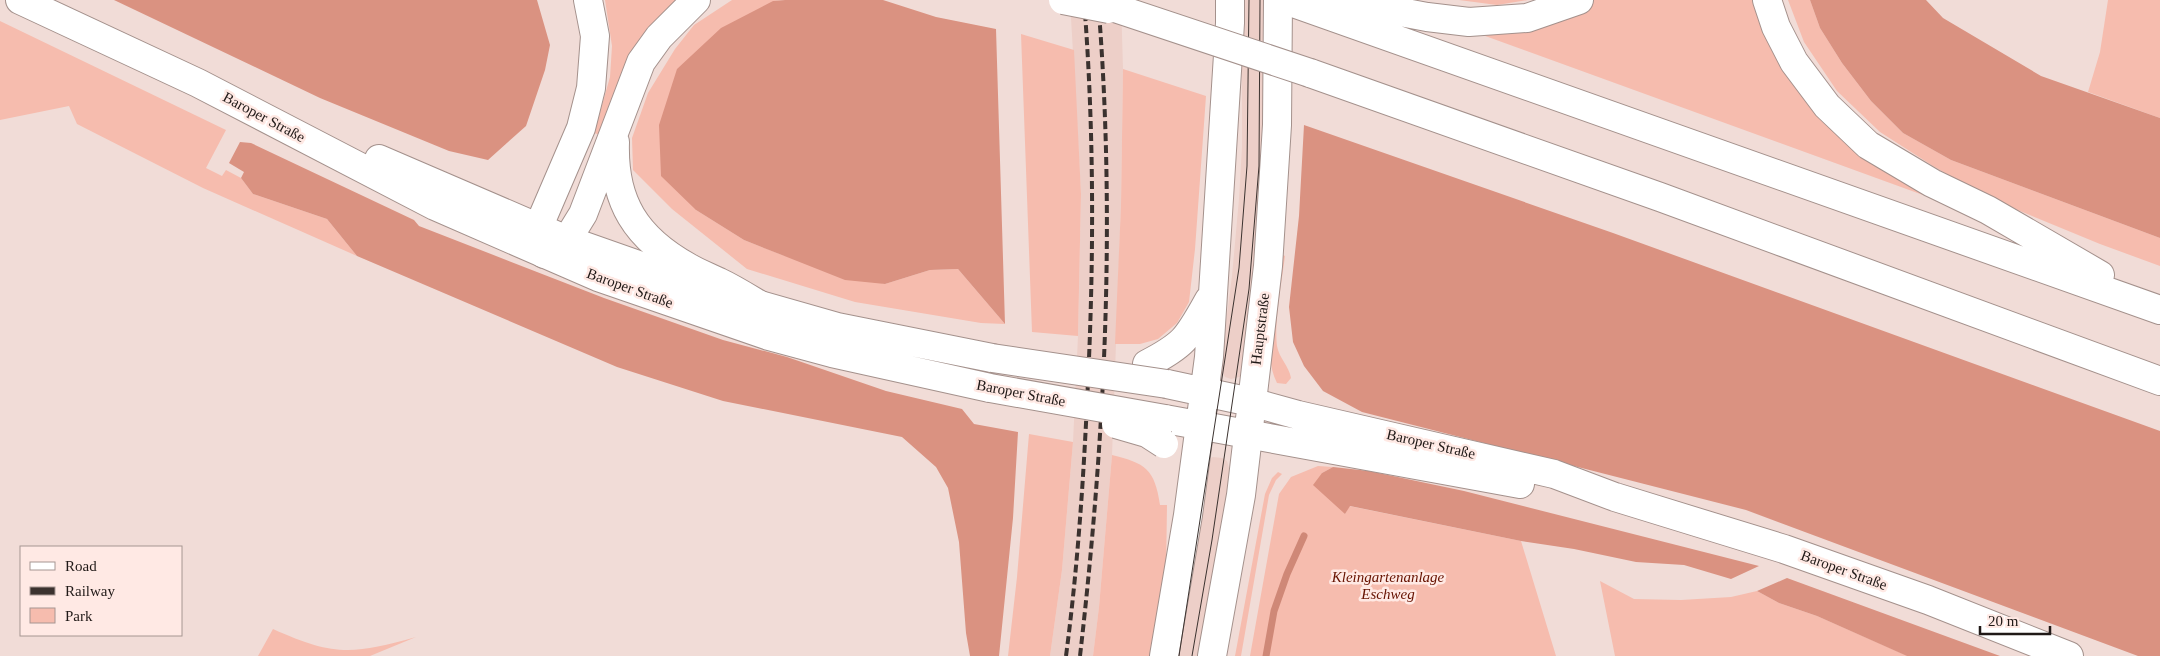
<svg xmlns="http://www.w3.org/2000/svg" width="2160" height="656" font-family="Georgia,serif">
<rect width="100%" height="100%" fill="#f1dcd7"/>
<path fill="#edcfc8" d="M 1070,0 L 1121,0 L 1123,69 L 1121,205 L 1112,455 L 1099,607 L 1093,656 L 1050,656 L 1062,570 L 1073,442 L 1078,336 L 1081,194 Z
M 1242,0 L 1265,0 L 1265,167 L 1243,376 L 1231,379 L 1225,377 L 1220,368 L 1232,276 L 1239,199 L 1242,147 Z
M 1213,457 L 1222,458 L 1227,461 L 1231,475 L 1198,656 L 1174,656 L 1208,459 Z"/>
<path fill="#f6bcae" d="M 605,0 L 676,0 L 659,18 L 603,136 L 594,133 L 610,77 L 612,46 Z
M 732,0 L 785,0 L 773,1 L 696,210 L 744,240 L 782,255 L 885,284 L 930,270 L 958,269 L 1005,324 L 981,323 L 855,302 L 747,269 L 672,209 L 633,170 L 632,138 L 648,93 L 675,49 L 694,25 Z
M 1459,0 L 1528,0 L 1497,5 Z
M 1593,0 L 1757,0 L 1906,183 L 1923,195 L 1477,33 L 1570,15 Z
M 1788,0 L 1810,0 L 1820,28 L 1842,63 L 1871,101 L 1903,133 L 1951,160 L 2160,238 L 2160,266 L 2100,244 L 1986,197 L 1933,166 L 1880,132 L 1837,91 L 1804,42 Z
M 2108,0 L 2160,0 L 2160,118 L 2088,92 L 2100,52 Z
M 0,21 L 226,130 L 206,168 L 222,176 L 226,170 L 241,178 L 253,194 L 327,219 L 357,256 L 203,188 L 77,124 L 69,106 L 0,120 Z
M 1021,34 L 1074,50 L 1081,194 L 1078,336 L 1032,332 Z
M 1123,69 L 1206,96 L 1195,249 L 1189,302 L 1177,323 L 1158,339 L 1140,344 L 1115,344 L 1121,205 Z
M 1283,255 L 1285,256 C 1282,280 1274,324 1277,346 C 1279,358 1289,366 1291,378 L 1286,384 L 1277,383 C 1260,351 1277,290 1283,255 Z
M 1029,434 L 1073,442 L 1062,570 L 1050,656 L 1008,656 L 1017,577 Z
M 1112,455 C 1145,463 1155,469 1160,505 L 1167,505 L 1166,572 L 1152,656 L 1093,656 L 1099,607 Z
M 1318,466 L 1333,467 L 1322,473 L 1345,514 L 1349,506 L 1521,541 L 1556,656 L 1250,656 L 1279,494 L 1291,477 Z
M 1278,472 L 1282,474 L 1276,480 L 1269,495 L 1241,656 L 1235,656 L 1265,494 L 1272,478 Z
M 1600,581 L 1634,599 L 1681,600 L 1731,597 L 1757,591 L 1779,603 L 1817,616 L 1908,656 L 1615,656 Z
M 273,629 C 333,656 352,655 416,637 L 370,656 L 258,656 Z"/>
<path fill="#da9281" d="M 114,0 L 537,0 L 550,45 L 545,70 L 526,126 L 488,160 L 449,151 L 320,98 Z
M 785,0 L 883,0 L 936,17 L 996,29 L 1005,324 L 958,269 L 930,270 L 885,284 L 845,280 L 744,240 L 696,210 L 661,176 L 659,125 L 677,69 L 721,28 L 773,1 Z
M 1810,0 L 1926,0 L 1943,18 L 2041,76 L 2160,118 L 2160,238 L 1951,160 L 1903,133 L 1871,101 L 1842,63 L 1820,28 Z
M 1304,125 L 1613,233 L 2160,431 L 2160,656 L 2138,656 L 1746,510 L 1362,412 L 1323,391 L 1304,366 L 1293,342 L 1289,307 L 1299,216 Z
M 240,142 L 251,143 L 414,220 L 419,226 L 604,298 L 723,340 L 787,357 L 886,391 L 962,409 L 974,424 L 1018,432 L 1013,518 L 999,656 L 970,656 L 966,633 L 959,542 L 948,488 L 936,467 L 902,437 L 723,401 L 617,367 L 357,256 L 327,219 L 253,194 L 241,178 L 244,172 L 229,163 Z
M 1333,467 L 1369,471 L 1464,491 L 1759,566 L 1731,579 L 1684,565 L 1636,562 L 1574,549 L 1521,541 L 1350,506 L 1345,514 L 1313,485 L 1322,473 Z
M 1787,578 L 2000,656 L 1907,656 L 1817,616 L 1779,603 L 1757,591 Z"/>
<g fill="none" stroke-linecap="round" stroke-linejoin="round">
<path stroke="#cf8877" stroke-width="7" d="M 1266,656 L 1274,611 L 1287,574 L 1304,536"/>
<defs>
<path id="minor" d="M 1251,402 L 1298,415 L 1554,474 L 1615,497 L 1784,549 L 1928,600 L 2069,656
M 1247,434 L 1520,484"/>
<path id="major" d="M 20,0 L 198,83 L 435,206 L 598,277 L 769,336 L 832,353 L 990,388
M 379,159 L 567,240 L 718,293 L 837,327 L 992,358
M 1147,364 C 1186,344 1188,337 1209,300
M 1167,384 L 1251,402
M 1165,419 L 1247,434
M 1164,656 L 1188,515 L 1209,357 L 1230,23 L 1230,0
M 1212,656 L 1241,495 L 1268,266 L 1277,125 L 1278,0"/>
<path id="highway" d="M 588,0 L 595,36 L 591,88 L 581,128 L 538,228 L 544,254 L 567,240 L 583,214 L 641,62 L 659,37 L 696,0
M 1285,0 L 2160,310
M 1337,0 L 1427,17 L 1469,22 L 1527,18 L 1579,0
M 1767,0 L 1776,27 L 1794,62 L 1827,106 L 1868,145 L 1932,183 L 1988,210 L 2100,275
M 1310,73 L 1660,197 L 2160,381
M 615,142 C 613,202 636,238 688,267 C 698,273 709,277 719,282 C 734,289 748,298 763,307"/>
</defs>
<use href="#minor" stroke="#a4918c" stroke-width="30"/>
<use href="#major" stroke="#a4918c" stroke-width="30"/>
<use href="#highway" stroke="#a4918c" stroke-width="30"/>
<use href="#minor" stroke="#fff" stroke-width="28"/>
<use href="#major" stroke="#fff" stroke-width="28"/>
<use href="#highway" stroke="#fff" stroke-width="28"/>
<path stroke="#3b322f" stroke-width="1" d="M 1179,656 L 1239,268 L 1247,166 L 1249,0
M 1192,656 L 1212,540 L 1249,289 L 1259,166 L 1260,0"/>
<path stroke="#3b322f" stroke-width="4" stroke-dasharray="8 4" stroke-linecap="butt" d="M 1066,656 C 1078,565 1084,473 1088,381 C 1094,254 1094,127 1084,0
M 1080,656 C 1105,438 1116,219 1098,0"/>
<defs>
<path id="major-bridge" d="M 992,358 L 1167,384
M 990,388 L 1165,419
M 1116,424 L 1147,433 L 1164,444"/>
<path id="highway-bridge" d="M 1063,0 L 1109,9
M 1091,0 L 1310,73"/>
</defs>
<use href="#major-bridge" stroke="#a4918c" stroke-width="30" stroke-linecap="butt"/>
<use href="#highway-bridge" stroke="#a4918c" stroke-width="30" stroke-linecap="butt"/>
<use href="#major-bridge" stroke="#fff" stroke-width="28"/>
<use href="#highway-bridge" stroke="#fff" stroke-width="28"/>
</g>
<g text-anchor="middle" stroke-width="5" stroke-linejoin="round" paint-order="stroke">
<g font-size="15" fill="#201917" stroke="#ffe9e4">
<text transform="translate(264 117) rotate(28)" y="5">Baroper Straße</text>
<text transform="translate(630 288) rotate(20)" y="5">Baroper Straße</text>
<text transform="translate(1260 329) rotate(-83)" y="5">Hauptstraße</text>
<text transform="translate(1021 393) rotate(11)" y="5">Baroper Straße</text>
<text transform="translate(1431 444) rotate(13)" y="5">Baroper Straße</text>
<text transform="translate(1844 570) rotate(20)" y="5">Baroper Straße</text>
</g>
<g font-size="15" font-style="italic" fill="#671200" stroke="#ffe9e4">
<text x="1388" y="582">Kleingartenanlage<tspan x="1388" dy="17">Eschweg</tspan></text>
</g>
</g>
<rect x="20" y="546" width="162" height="90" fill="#ffe9e4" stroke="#a69692"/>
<rect x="30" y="562" width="25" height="8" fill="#ffffff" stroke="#a69692"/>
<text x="65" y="571" font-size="15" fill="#201917">Road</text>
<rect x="30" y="587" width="25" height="8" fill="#3b322f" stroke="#a69692"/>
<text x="65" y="596" font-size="15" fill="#201917">Railway</text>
<rect x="30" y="608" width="25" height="15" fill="#f6bcae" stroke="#a69692"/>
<text x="65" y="621" font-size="15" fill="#201917">Park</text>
<path d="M1980 626v8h70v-8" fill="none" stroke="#201917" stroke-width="2.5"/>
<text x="1988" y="626" font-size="15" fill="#201917" stroke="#ffe9e4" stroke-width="4" paint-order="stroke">20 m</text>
</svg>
